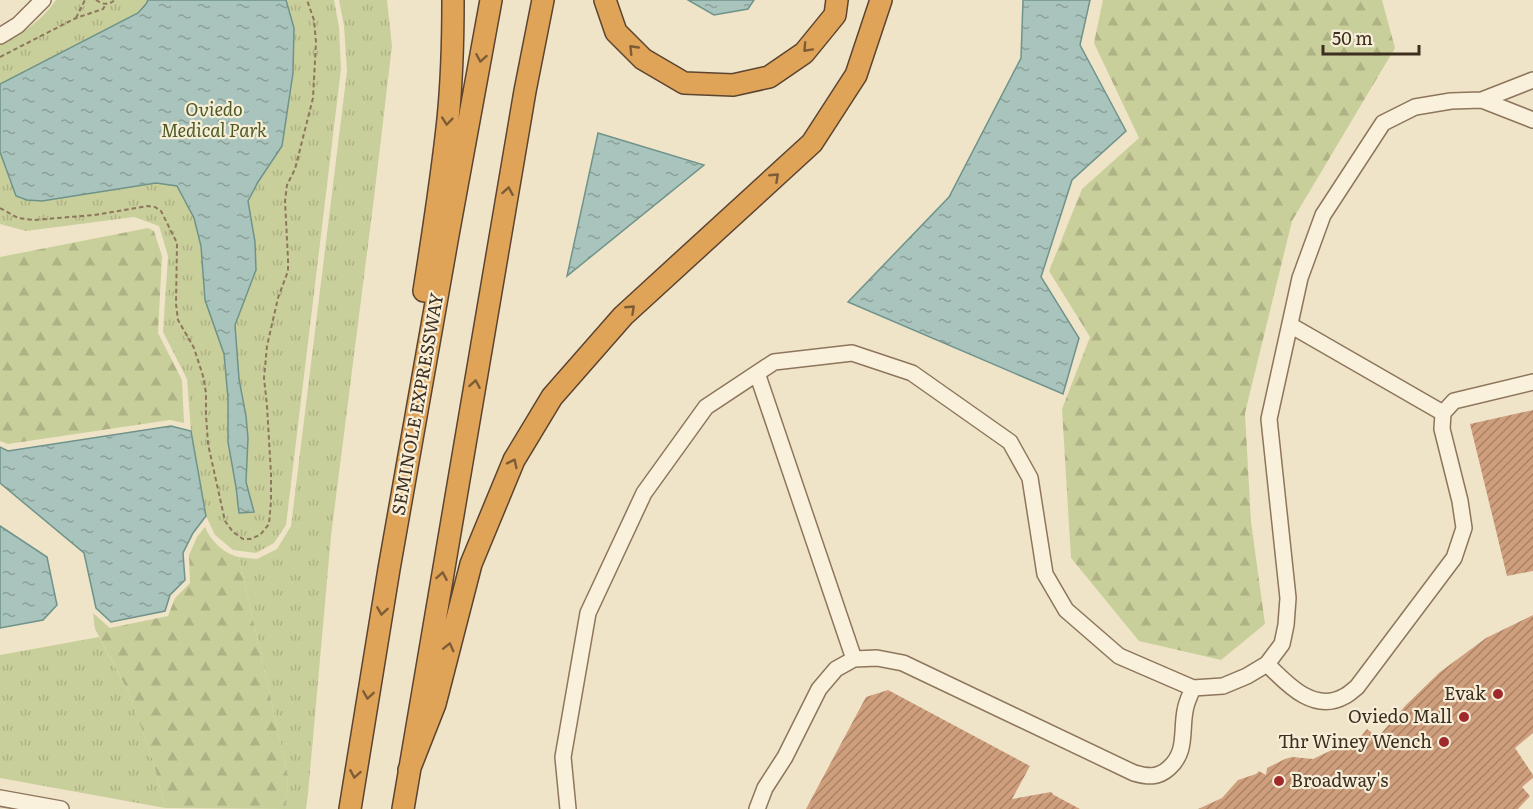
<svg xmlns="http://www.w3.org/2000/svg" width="1533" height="809" font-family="Literata,serif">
<defs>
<pattern id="grass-tufts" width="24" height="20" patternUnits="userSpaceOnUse" patternTransform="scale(1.5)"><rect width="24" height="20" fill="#c9cf9b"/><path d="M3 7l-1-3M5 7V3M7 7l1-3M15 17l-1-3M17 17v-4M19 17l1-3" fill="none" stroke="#aeb285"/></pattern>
<pattern id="forest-firs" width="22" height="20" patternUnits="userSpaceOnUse" patternTransform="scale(1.5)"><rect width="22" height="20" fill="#c9cf9b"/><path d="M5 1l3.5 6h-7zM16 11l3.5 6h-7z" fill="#aeb285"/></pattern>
<pattern id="water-ripples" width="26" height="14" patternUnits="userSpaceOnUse" patternTransform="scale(1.5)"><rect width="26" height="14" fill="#a9c4bc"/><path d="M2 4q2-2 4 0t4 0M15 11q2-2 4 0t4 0" fill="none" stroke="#8ba098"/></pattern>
<pattern id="building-hatch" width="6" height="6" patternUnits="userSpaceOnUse" patternTransform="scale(1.5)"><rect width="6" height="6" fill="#cf9f7d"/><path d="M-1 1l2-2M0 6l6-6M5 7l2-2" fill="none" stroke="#a98266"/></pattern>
</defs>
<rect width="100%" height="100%" fill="#f0e4c8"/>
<path fill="url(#grass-tufts)" d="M 56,0 L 334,0 L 339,27 L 341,69 L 286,525 L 274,543 L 256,553 L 233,550 L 215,535 L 206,516 L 191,431 L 187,379 L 163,332 L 168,256 L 159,226 L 134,217 L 26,231 L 0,224 L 0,45 C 21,34 42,21 56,0 Z
M 339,0 L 387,0 L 392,46 L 374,198 L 331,536 L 308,794 L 306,809 L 286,809 L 288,776 L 239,557 L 257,559 L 277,549 L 291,526 L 347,71 L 344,26 Z
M 99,637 L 129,693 L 154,764 L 165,808 L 0,778 L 0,655 Z"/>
<path fill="url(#forest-firs)" d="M 1103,0 L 1382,0 L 1395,48 L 1292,221 L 1245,413 L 1251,522 L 1265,624 L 1221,660 L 1139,641 L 1071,558 L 1062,409 L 1090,337 L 1049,271 L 1082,189 L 1139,138 L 1094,43 Z
M 148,228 L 154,231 L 162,256 L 158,333 L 182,380 L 184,423 L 170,420 L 8,444 L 0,441 L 0,257 Z
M 205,527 C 211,541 224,554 239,557 L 288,776 L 286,809 L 165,808 L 154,764 L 129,693 L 95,629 L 93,613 L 110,628 L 168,616 L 175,598 L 190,583 L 189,555 L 197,537 Z"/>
<path fill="url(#water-ripples)" stroke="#6f938a" stroke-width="1.5" d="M 148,0 L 286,0 L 294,28 L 293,73 L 282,146 L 258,182 L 248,201 L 255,242 L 256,270 L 235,325 L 239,379 L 246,416 L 248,438 L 246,482 L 254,512 L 239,513 L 236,487 L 228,442 L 228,398 L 224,354 L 205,300 L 201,246 L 194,218 L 177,186 L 156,183 L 42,201 L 27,200 L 16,196 L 0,152 L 0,84 L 138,13 L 146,4 Z
M 688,0 L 754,0 L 748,9 L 714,15 Z
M 1023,0 L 1090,0 L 1080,45 L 1126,131 L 1072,180 L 1041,277 L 1079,338 L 1063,394 L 848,302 L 949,197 L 1021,58 Z
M 598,133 L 704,165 L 567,276 Z
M 171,426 L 191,431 L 206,516 L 193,533 L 183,553 L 185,580 L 170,595 L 165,611 L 111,622 L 96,608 L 84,553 L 0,483 L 0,447 L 8,451 Z
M 0,526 L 47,557 L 57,605 L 43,620 L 0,628 Z"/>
<path fill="url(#building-hatch)" d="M 1533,410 L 1533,571 L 1507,576 L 1470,424 Z
M 1533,615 L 1533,733 L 1515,748 L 1533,775 L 1533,778 L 1522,787 L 1530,796 L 1518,809 L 1198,809 L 1222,798 L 1238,780 L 1256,774 L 1259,771 L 1266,775 L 1267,768 L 1285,759 L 1292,757 L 1313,759 L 1334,749 L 1342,747 L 1348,748 L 1353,746 L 1367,729 L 1378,737 L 1406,705 L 1440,672 L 1486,638 Z
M 888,690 L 1030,766 L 1012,799 L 1051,792 L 1054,795 L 1080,809 L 806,809 L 866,697 Z"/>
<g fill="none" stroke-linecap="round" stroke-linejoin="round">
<defs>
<path id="minor" d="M 0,36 L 18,25 L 43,0
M 1482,100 L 1533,120
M 1290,325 L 1443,413
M 757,373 L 854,659
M 1267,664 C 1287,684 1314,714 1345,696 C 1349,694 1353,690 1357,687 L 1454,558 L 1464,528 L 1460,501 L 1442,429 L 1443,413 L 1454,401 L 1533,382
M 0,798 L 61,809
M 568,809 L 563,757 L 588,613 L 644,493 L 706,407 L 774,362 L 852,353 L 912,373 L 1010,442 L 1030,478 L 1045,574 L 1066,610 L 1119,656 L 1193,688 L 1223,686 L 1247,676 L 1267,664 L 1282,644 L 1286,625 L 1288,598 L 1269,419 L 1300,278 L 1323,215 L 1383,123 L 1415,107 L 1451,101 L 1482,100 L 1533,80
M 757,809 L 765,788 L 785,757 L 819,689 L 836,669 L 854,659 L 877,658 L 903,663 L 1134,773 C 1148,777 1158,778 1169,768 C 1187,752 1181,732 1185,711 C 1186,703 1190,695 1193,688"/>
<path id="highway" d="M 605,0 L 616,32 L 643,59 L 684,83 L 733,85 L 769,77 L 804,53 L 835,15 L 837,0
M 424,291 C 433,234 442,177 448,119 C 452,79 453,40 453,0
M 409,770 L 435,704 L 471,564 L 514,460 L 552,397 L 623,316 L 812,143 L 856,75 L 881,0
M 350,809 L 389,569 L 448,235 L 491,0
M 403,809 L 525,91 L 543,0"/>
</defs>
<use href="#minor" stroke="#8d765c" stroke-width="18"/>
<use href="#highway" stroke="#5b4430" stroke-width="24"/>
<path stroke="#8d765c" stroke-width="2" stroke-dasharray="4.5 3" stroke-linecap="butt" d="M 96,0 C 103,5 109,5 115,0
M 76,18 L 85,0
M 0,57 L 76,18 L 103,9 L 106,4
M 0,208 L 18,218 L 34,220 L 94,215 L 148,206 L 155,207 L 161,211 L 177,243 L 176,304 L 178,320 L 194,348 L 203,376 L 206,393 L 206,415 L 208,444 L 225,521 L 233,532 L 243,539 L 250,539 L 260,535 L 269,524 L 271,501 L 271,474 L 267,406 L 264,378 L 267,346 L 278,298 L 288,271 L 288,259 L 285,201 L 287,185 L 295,169 L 313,98 L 316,42 L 314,20 L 307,0"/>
<use href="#minor" stroke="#faf1dc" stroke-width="15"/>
<use href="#highway" stroke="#e0a458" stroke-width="21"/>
</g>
<defs><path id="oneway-chevron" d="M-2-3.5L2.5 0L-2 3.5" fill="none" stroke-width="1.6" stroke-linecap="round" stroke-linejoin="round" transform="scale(1.5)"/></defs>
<g stroke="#7e5d36">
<use href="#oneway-chevron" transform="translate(807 48) rotate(133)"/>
<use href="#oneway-chevron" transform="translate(633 49) rotate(-134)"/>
<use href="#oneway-chevron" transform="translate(481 58) rotate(100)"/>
<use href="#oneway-chevron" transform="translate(447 121) rotate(96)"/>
<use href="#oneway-chevron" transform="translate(775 177) rotate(-43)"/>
<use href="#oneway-chevron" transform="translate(508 191) rotate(-80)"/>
<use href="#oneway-chevron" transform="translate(631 309) rotate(-43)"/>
<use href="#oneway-chevron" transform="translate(475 384) rotate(-80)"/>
<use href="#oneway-chevron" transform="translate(513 463) rotate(-64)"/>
<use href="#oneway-chevron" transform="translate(442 576) rotate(-80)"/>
<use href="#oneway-chevron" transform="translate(382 611) rotate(99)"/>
<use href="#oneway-chevron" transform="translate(449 647) rotate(-76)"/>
<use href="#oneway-chevron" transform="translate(368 695) rotate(99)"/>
<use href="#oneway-chevron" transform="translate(355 774) rotate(100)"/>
</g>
<g fill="#9e2a2b" stroke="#f7eed8" stroke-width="2">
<circle cx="1498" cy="694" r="6"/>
<circle cx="1464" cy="717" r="6"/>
<circle cx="1444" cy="742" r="6"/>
<circle cx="1279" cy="781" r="6"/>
</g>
<g text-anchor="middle" stroke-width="4.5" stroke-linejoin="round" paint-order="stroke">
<g font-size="18" font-style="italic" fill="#4d5a26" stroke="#f7eed8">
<text x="214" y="116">Oviedo<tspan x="214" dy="21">Medical Park</tspan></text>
</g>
<g font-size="18" fill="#3d2e20" stroke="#f7eed8">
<text transform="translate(418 404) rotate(-80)" y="6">SEMINOLE EXPRESSWAY</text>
</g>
<g font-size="18" fill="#3d2e20" stroke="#f7eed8" text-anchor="end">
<text x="1486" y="700">Evak</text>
<text x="1452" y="723">Oviedo Mall</text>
<text x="1432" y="748">Thr Winey Wench</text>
<text x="1291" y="787" text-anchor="start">Broadway's</text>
</g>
</g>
<path d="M1323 45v9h96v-9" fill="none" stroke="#3d2e20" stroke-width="3"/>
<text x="1332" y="45" font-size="18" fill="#3d2e20" stroke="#f7eed8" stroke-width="4.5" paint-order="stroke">50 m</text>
</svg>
